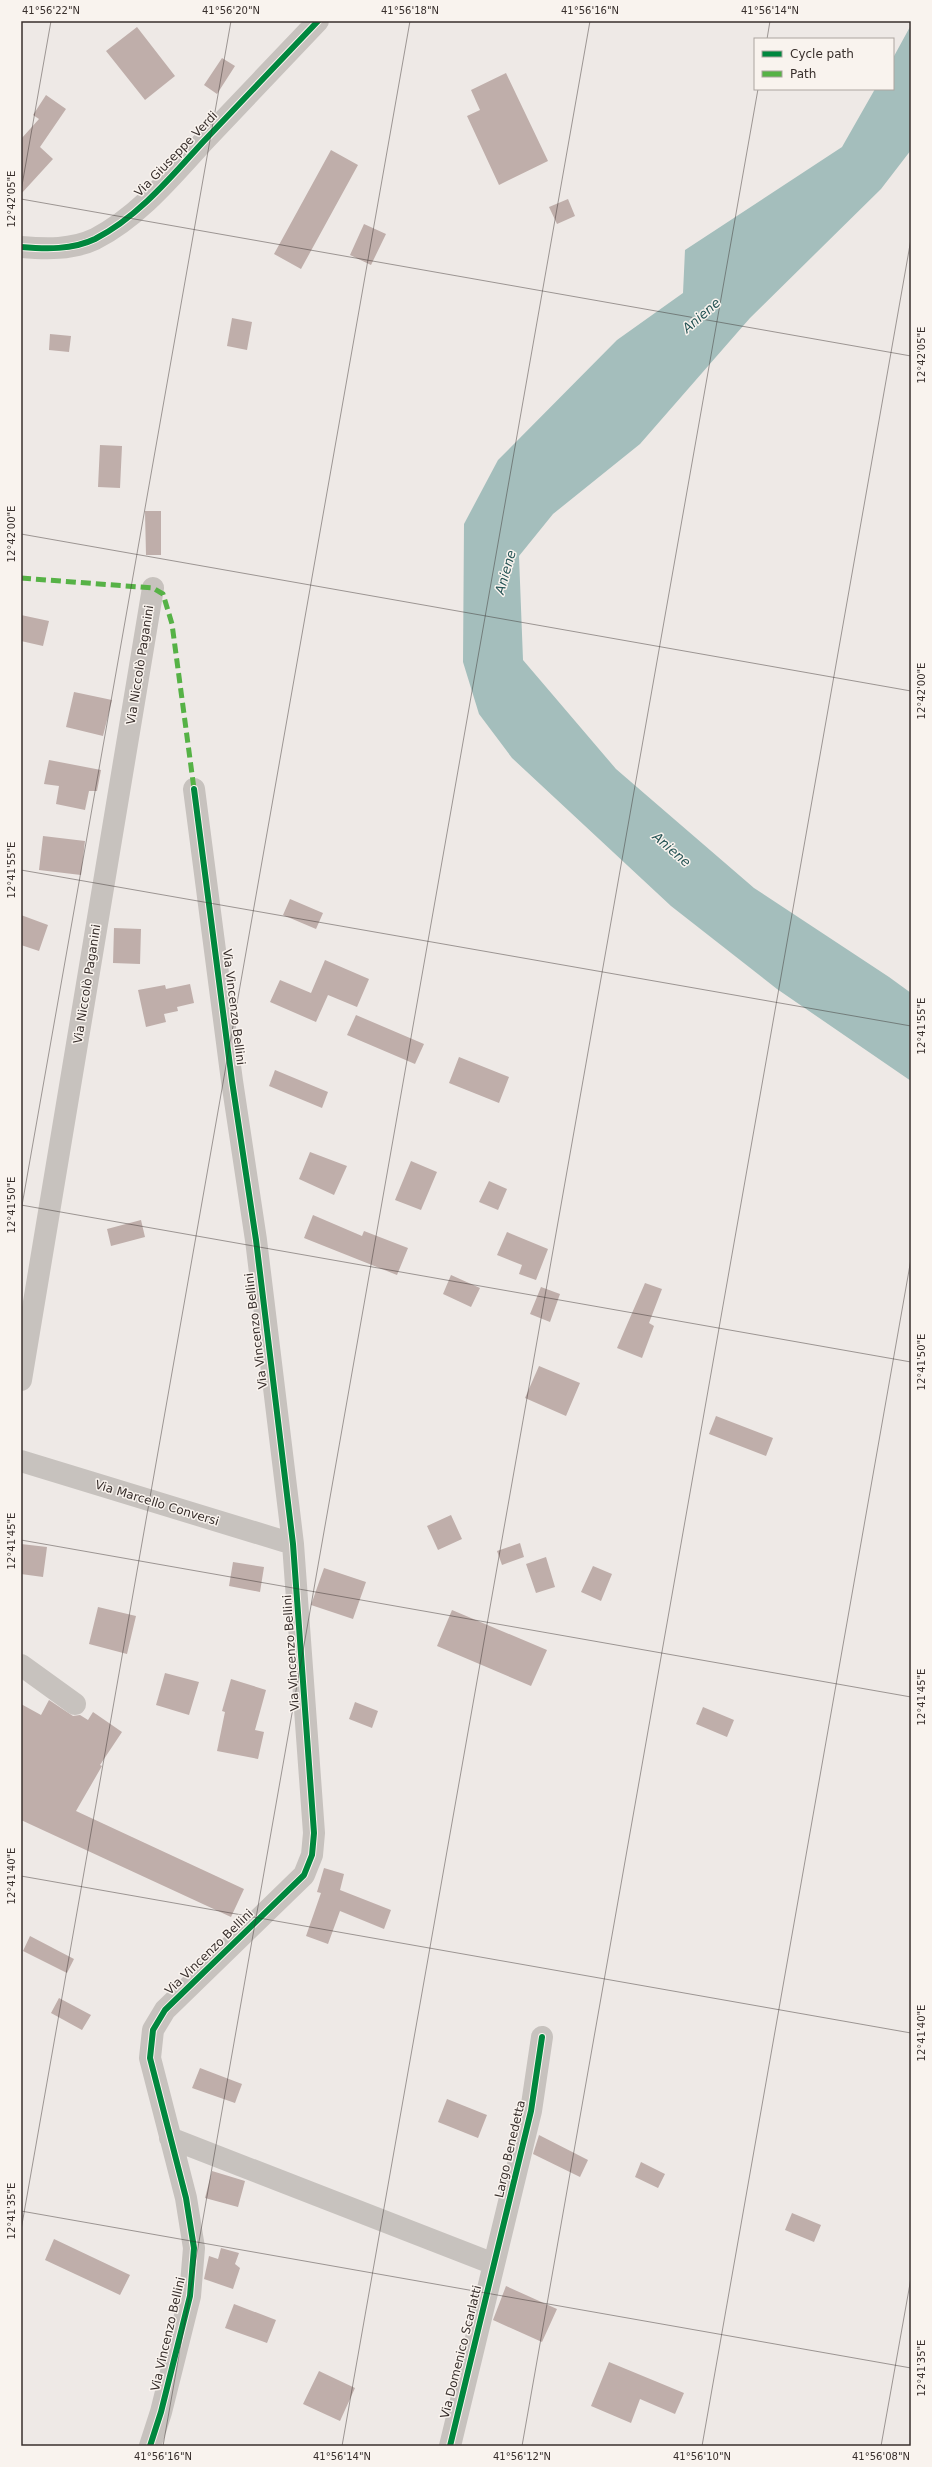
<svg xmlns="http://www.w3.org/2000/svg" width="932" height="2467" font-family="'DejaVu Sans',sans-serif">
<rect width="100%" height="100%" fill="#eee9e6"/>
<path fill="#a4bebc" d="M 911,25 L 911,150 L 881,189 L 750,318 L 640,444 L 553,514 L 519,556 L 523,660 L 616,769 L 754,888 L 889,977 L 911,993 L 911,1081 L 777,989 L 671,906 L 512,758 L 479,714 L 463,662 L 464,524 L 498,460 L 617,340 L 683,293 L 685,250 L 842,147 L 875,89 L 893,89 L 893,58 Z"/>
<path fill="#bfaeaa" d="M 137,27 L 175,76 L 145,100 L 106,51 Z
M 222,58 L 235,66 L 217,94 L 204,85 Z
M 506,73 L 548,161 L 499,185 L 467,116 L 480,110 L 471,90 Z
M 46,95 L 66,109 L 40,147 L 53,159 L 21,194 L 21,139 L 39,119 L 33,115 Z
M 331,150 L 358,165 L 301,269 L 274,254 Z
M 568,199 L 575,216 L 557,224 L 549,207 Z
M 364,224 L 386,234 L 371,265 L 350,255 Z
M 232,318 L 252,322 L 247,350 L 227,346 Z
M 50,334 L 71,336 L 69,352 L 49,350 Z
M 100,445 L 122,446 L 120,488 L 98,487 Z
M 145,511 L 161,511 L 161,555 L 146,555 Z
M 21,615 L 49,621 L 43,646 L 21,641 Z
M 74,692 L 112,700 L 103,736 L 66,727 Z
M 49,760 L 101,770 L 97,791 L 89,791 L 85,810 L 56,804 L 59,786 L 44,784 Z
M 43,836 L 85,841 L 81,875 L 39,870 Z
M 290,899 L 323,913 L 316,929 L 283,915 Z
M 21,915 L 48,925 L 39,951 L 21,945 Z
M 114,928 L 141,929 L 140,964 L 113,963 Z
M 325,960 L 369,979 L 357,1007 L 328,995 L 316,1022 L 270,1002 L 280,980 L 311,993 Z
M 190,984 L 194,1003 L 177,1007 L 178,1011 L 164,1014 L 166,1022 L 146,1027 L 138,990 L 165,985 L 166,989 Z
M 356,1015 L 424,1044 L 415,1064 L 347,1035 Z
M 459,1057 L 509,1077 L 499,1103 L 449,1083 Z
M 275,1070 L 328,1092 L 322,1108 L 269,1086 Z
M 310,1152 L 347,1166 L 334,1195 L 299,1179 Z
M 411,1161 L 437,1172 L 421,1210 L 395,1200 Z
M 489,1181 L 507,1189 L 498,1210 L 479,1202 Z
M 313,1215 L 362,1236 L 364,1231 L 408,1248 L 397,1275 L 304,1238 Z
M 141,1220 L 145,1237 L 111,1246 L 107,1229 Z
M 507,1232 L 548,1249 L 536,1280 L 519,1274 L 522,1265 L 497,1255 Z
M 451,1275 L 480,1288 L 471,1307 L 443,1294 Z
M 645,1283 L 662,1289 L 649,1323 L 654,1326 L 642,1358 L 617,1348 Z
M 541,1287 L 560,1294 L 550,1322 L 530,1314 Z
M 539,1366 L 580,1383 L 566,1416 L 525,1398 Z
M 716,1416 L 773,1438 L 766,1456 L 709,1434 Z
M 451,1515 L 462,1539 L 438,1550 L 427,1526 Z
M 520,1543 L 524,1557 L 502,1565 L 497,1551 Z
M 21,1544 L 47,1547 L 43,1577 L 21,1574 Z
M 546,1557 L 555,1587 L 536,1593 L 526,1564 Z
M 233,1562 L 264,1567 L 260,1592 L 229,1586 Z
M 593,1566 L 612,1574 L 601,1601 L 581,1592 Z
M 324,1568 L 366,1582 L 353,1619 L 311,1605 Z
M 98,1607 L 136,1616 L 127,1654 L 89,1644 Z
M 452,1610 L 547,1650 L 531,1686 L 437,1646 Z
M 165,1673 L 199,1682 L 189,1715 L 156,1705 Z
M 231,1679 L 266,1690 L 255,1730 L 264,1732 L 258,1759 L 217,1751 L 225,1712 L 222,1711 Z
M 49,1700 L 73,1716 L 80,1715 L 88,1720 L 93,1712 L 122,1732 L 100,1765 L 102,1766 L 76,1811 L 244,1889 L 231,1917 L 21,1820 L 21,1704 L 41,1715 Z
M 355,1702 L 378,1711 L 372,1728 L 349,1719 Z
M 703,1707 L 734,1720 L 727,1737 L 696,1724 Z
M 324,1868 L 344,1874 L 340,1890 L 391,1910 L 384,1929 L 340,1911 L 328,1944 L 306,1936 L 321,1893 L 317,1892 Z
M 30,1936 L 74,1959 L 67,1973 L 23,1951 Z
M 59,1998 L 91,2015 L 82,2030 L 51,2013 Z
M 200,2068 L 242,2084 L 235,2103 L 192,2088 Z
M 447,2099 L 487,2115 L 478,2138 L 438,2122 Z
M 539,2135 L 588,2160 L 580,2177 L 533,2154 Z
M 641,2162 L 665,2174 L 658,2188 L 635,2177 Z
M 212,2171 L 245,2181 L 238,2207 L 205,2198 Z
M 792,2213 L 821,2225 L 814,2242 L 785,2230 Z
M 54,2239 L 130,2275 L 120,2295 L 45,2260 Z
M 221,2248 L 239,2253 L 235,2264 L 240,2268 L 233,2289 L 204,2279 L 209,2256 L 218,2259 Z
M 506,2286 L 557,2309 L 542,2342 L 493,2320 Z
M 234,2304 L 276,2320 L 267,2343 L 225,2328 Z
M 609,2362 L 684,2393 L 675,2414 L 640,2399 L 631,2423 L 591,2406 Z
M 319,2371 L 355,2388 L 340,2421 L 303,2404 Z"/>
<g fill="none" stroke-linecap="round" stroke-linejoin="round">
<path stroke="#c7c2be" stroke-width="22" d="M 21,247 C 46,249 72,250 95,239 C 138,217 171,177 203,142 C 241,102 280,61 318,21
M 21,1380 L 153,588
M 21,1461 L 293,1544
M 21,1665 L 75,1704
M 170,2138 L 494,2264
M 150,2446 L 161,2412 L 190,2296 L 194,2248 L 186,2198 L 150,2058 L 153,2030 L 165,2010 L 304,1875 L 312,1855 L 314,1833 L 293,1544 L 256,1240 L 232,1081 L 194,789
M 450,2446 L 531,2111 L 542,2037"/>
<path stroke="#56b246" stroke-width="5" stroke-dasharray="10 5" stroke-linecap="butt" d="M 21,578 L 153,588 L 163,594 L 172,624 L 194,789"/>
<defs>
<path id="cycleway" d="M 21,247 C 46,249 72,250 95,239 C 138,217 171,177 203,142 C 241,102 280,61 318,21
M 150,2446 L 161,2412 L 190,2296 L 194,2248 L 186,2198 L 150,2058 L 153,2030 L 165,2010 L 304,1875 L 312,1855 L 314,1833 L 293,1544 L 256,1240 L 232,1081 L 194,789
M 450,2446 L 531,2111 L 542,2037"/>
</defs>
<use href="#cycleway" stroke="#f9f3ee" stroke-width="8"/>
<use href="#cycleway" stroke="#00873e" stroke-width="6"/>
</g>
<path fill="none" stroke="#382f2c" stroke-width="1" stroke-opacity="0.45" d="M 767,39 L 770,21M 21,191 L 51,21M 21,199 L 911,356M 21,534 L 911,691M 21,870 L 911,1026M 21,1205 L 911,1362M 21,1211 L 231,21M 21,1540 L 911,1697M 21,1876 L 911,2033M 21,2211 L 911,2368M 21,2230 L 410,21M 163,2446 L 590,21M 342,2446 L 758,89M 522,2446 L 911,239M 702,2446 L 911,1259M 881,2446 L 911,2278"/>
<g text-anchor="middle" stroke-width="3" stroke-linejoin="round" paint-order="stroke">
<g font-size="12" fill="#382f2c" stroke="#f9f3ee">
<text transform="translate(176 154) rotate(-46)" y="4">Via Giuseppe Verdi</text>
<text transform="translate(140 665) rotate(-81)" y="4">Via Niccolò Paganini</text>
<text transform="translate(87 984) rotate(-81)" y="4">Via Niccolò Paganini</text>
<text transform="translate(234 1007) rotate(83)" y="4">Via Vincenzo Bellini</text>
<text transform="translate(256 1331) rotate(-97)" y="4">Via Vincenzo Bellini</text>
<text transform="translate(157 1503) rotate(17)" y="4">Via Marcello Conversi</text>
<text transform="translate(291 1653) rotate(-94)" y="4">Via Vincenzo Bellini</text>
<text transform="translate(209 1952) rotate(-44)" y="4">Via Vincenzo Bellini</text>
<text transform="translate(510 2149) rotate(-77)" y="4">Largo Benedetta</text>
<text transform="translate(168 2334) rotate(-77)" y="4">Via Vincenzo Bellini</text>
<text transform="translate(461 2352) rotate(-76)" y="4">Via Domenico Scarlatti</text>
</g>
<g font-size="13" font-style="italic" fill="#265455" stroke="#f9f3ee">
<text transform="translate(701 315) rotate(-41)" y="5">Aniene</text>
<text transform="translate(505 572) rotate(-74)" y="5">Aniene</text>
<text transform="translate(672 849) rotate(41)" y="5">Aniene</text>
</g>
</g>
<rect width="932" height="2467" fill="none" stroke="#f9f3ee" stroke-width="44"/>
<rect x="754" y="38" width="140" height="52" fill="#f9f3ee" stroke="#aca5a0"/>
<rect x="762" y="51" width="20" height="6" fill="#00873e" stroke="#aca5a0"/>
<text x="790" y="58" font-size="12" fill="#382f2c">Cycle path</text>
<rect x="762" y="71" width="20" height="6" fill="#56b246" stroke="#aca5a0"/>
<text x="790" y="78" font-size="12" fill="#382f2c">Path</text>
<rect x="22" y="22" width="888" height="2423" fill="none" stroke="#382f2c" stroke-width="1.5"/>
<g font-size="10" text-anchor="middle" fill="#382f2c">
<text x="51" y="14">41°56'22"N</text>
<text x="231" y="14">41°56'20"N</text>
<text x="410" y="14">41°56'18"N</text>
<text x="590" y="14">41°56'16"N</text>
<text x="770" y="14">41°56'14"N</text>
<text transform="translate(11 199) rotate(-90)" y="4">12°42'05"E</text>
<text transform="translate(921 355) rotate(-90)" y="4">12°42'05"E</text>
<text transform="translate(11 534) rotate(-90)" y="4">12°42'00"E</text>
<text transform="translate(921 691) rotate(-90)" y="4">12°42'00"E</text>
<text transform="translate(11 870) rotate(-90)" y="4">12°41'55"E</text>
<text transform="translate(921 1026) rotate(-90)" y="4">12°41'55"E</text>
<text transform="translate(11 1205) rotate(-90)" y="4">12°41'50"E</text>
<text transform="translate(921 1362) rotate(-90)" y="4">12°41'50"E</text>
<text transform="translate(11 1541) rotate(-90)" y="4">12°41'45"E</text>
<text transform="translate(921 1697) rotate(-90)" y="4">12°41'45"E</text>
<text transform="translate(11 1876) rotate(-90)" y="4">12°41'40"E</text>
<text transform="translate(921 2033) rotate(-90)" y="4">12°41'40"E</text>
<text transform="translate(11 2211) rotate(-90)" y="4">12°41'35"E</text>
<text transform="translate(921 2368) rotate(-90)" y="4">12°41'35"E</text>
<text x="163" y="2460">41°56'16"N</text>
<text x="342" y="2460">41°56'14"N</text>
<text x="522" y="2460">41°56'12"N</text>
<text x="702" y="2460">41°56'10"N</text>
<text x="881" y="2460">41°56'08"N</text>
</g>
</svg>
